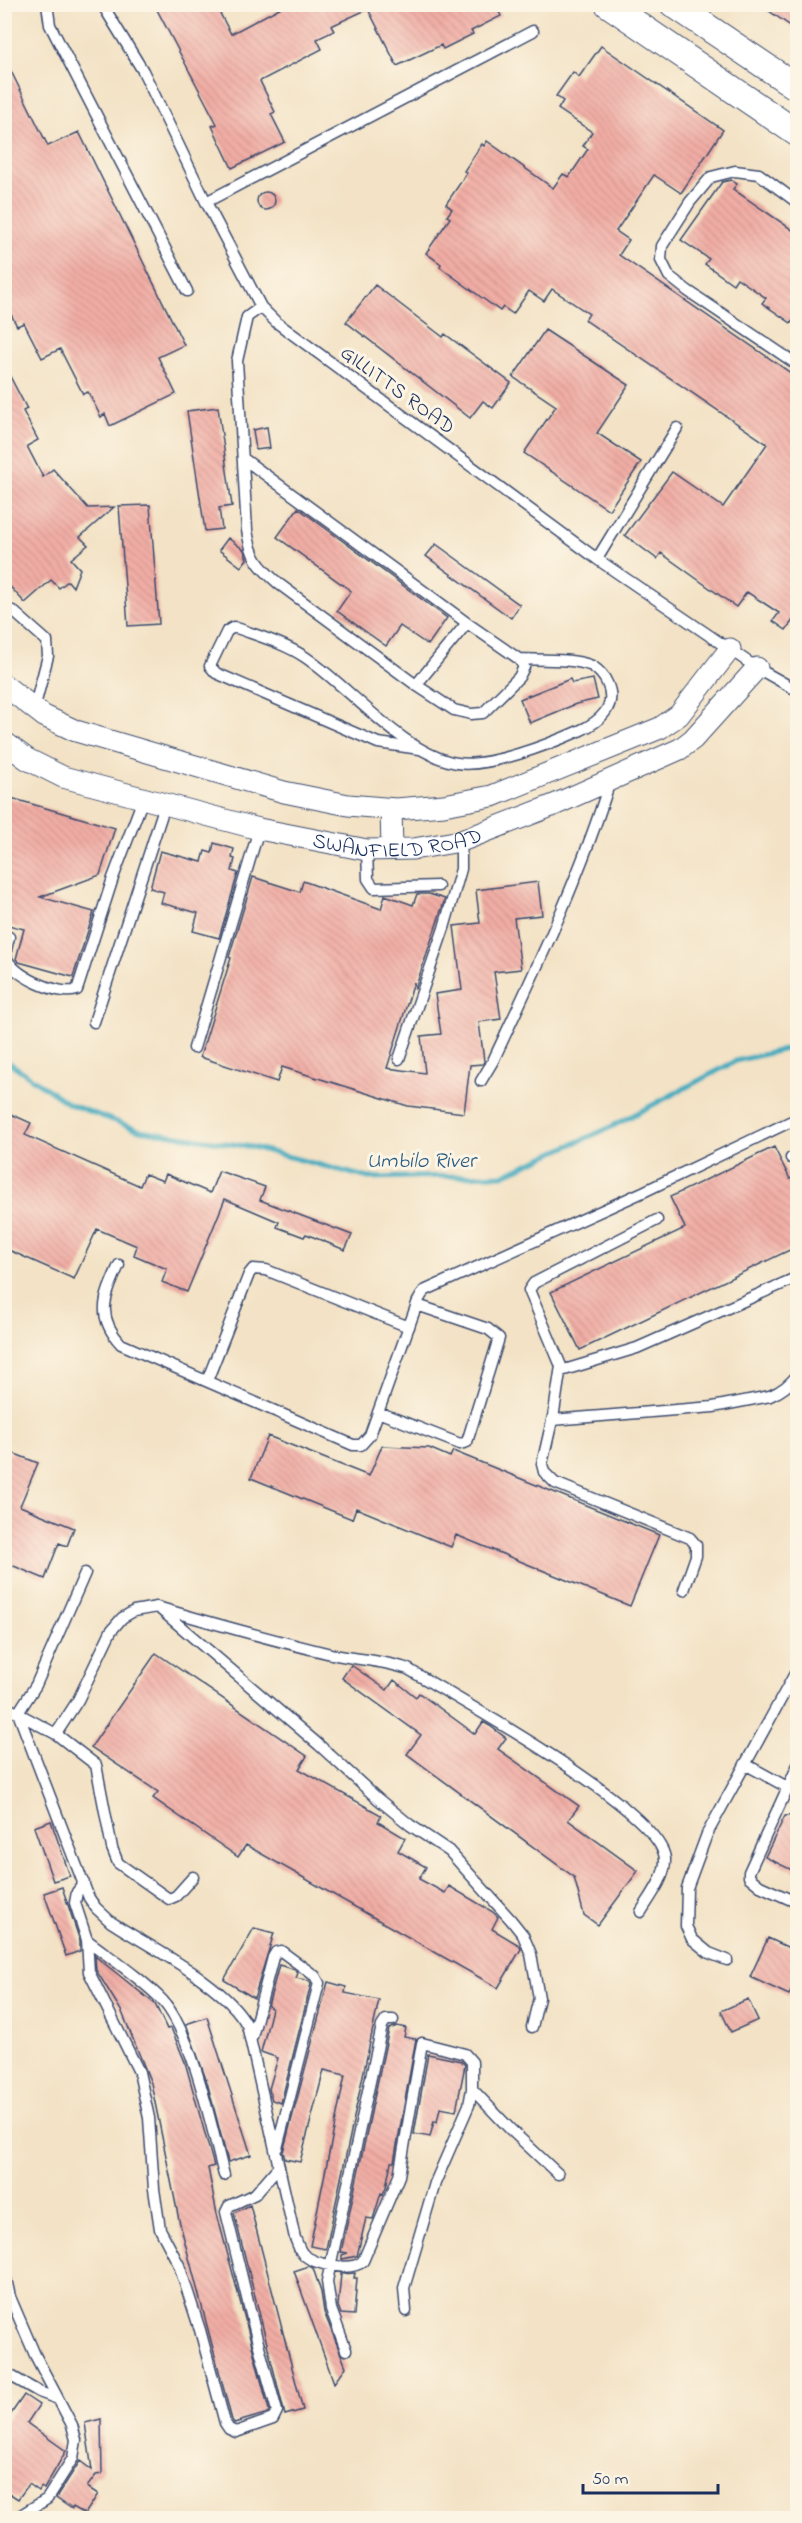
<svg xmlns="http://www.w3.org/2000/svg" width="802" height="2523" font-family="'Indie Flower',sans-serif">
<defs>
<pattern id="building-back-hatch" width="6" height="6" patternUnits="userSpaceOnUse" patternTransform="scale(1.5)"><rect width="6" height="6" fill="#f1ada4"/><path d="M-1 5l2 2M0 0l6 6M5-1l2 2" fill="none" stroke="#ce9590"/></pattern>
</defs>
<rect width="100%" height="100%" fill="#fcf5e5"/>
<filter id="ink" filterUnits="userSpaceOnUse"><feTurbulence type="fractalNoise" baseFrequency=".0167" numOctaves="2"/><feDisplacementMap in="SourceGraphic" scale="12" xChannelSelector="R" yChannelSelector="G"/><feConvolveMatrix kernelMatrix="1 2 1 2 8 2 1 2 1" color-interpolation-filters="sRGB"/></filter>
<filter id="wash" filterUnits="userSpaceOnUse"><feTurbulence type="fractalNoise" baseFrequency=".008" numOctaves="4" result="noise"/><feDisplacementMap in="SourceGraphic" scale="24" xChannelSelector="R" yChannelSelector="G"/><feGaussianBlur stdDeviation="1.35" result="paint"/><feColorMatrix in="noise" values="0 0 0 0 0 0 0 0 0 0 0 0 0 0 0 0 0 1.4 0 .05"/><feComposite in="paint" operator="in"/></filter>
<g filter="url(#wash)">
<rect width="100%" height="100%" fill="#f3e2c5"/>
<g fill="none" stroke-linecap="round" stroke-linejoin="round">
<path stroke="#3faabf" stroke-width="5" d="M 4,1059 L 69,1104 L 139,1130 L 252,1147 L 369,1178 L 503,1175 L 609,1128 L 736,1061 L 798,1046"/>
</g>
<g id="blocks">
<path fill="url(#building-back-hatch)" d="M 154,4 L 215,4 L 231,34 L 287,4 L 495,4 L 501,16 L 471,31 L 473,34 L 443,49 L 441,45 L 397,66 L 368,9 L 331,26 L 334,31 L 317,39 L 322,49 L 260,81 L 275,112 L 271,114 L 285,142 L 232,168 L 212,126 L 217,124 Z
M 759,4 L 798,4 L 798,31 Z
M 601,46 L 723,130 L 681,193 L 654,175 L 616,231 L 629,240 L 619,255 L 798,378 L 798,613 L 786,630 L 773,621 L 779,613 L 747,592 L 736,607 L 661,553 L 657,559 L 625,535 L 672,472 L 723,507 L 767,444 L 585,320 L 589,314 L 552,289 L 544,301 L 529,291 L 513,314 L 503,307 L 500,311 L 440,267 L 441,264 L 426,253 L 450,218 L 447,216 L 452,209 L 446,204 L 467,173 L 464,171 L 482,144 L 484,146 L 487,141 L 553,188 L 563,174 L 569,177 L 588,149 L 583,146 L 592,132 L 558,109 L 563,101 L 556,96 L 573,72 L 579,77 Z
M 4,57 L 48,146 L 79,132 L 184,345 L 158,357 L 176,394 L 110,426 L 105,414 L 101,417 L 88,392 L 83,394 L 60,349 L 42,358 L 24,323 L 17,326 L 4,301 L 4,296 L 10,293 L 4,283 Z
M 731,180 L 737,184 L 733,189 L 798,234 L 798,314 L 791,323 L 762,303 L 766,298 L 737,278 L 733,284 L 705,264 L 709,259 L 681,240 L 722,182 Z
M257 201a9 9 0 1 1 18 0a9 9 0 1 1-18 0Z
M 375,285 L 443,337 L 445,334 L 511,383 L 493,408 L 483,401 L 470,418 L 346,322 Z
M 545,330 L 629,385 L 597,433 L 641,462 L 609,510 L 524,453 L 556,406 L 513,377 Z
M 4,365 L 27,409 L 23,411 L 38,440 L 27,446 L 43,477 L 53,469 L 88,508 L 114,507 L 80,537 L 88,545 L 71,559 L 80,569 L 73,587 L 68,581 L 59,588 L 51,580 L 25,603 L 4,580 Z
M 218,407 L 232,506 L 219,508 L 222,529 L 205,531 L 187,411 Z
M 267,427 L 270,448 L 256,450 L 253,430 Z
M 150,505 L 159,624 L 128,626 L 119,506 Z
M 298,508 L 447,618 L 428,645 L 400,626 L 386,646 L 337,611 L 351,591 L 277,537 Z
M 228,538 L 244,550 L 247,559 L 241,567 L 219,550 Z
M 436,544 L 520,605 L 511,618 L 426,556 Z
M 570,679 L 572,683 L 593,679 L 598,699 L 576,704 L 530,723 L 520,699 Z
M 4,796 L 115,828 L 100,875 L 40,897 L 94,912 L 73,977 L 19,962 L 16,959 L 24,929 L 4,924 Z
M 214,843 L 234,849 L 232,858 L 235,859 L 232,871 L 238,873 L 219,938 L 193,931 L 198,913 L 161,903 L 164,892 L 150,888 L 160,851 L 202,862 L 205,851 L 212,853 Z
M 253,877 L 300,892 L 303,881 L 381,909 L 385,895 L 413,905 L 417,894 L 429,894 L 445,899 L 415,989 L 414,982 L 387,1068 L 425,1073 L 421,1036 L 441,1034 L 435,994 L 462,990 L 454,926 L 480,923 L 476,890 L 538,882 L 542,915 L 514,918 L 521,969 L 494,972 L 501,1019 L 479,1022 L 484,1061 L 483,1064 L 470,1065 L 464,1113 L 408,1106 L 282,1067 L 277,1082 L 200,1057 L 231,958 L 229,957 Z
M 4,1111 L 31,1123 L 25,1135 L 140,1186 L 145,1174 L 163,1181 L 166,1174 L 210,1193 L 219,1171 L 265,1187 L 260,1200 L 352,1235 L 345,1250 L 306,1234 L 304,1237 L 277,1227 L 279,1222 L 225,1199 L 187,1292 L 162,1282 L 167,1269 L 134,1255 L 137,1246 L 97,1229 L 74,1279 L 4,1248 Z
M 774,1147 L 790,1179 L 798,1176 L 798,1246 L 580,1350 L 551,1292 L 685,1228 L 670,1197 Z
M 268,1436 L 369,1476 L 382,1446 L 429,1448 L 450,1457 L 453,1451 L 659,1535 L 630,1606 L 456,1535 L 451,1547 L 356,1508 L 352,1519 L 251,1478 Z
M 10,1452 L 38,1463 L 20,1506 L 74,1528 L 67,1546 L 59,1543 L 45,1579 L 4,1562 L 4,1466 Z
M 156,1653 L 307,1756 L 299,1769 L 381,1815 L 378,1822 L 405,1838 L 398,1851 L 426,1867 L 419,1879 L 445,1893 L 449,1886 L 493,1912 L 498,1917 L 492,1929 L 519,1945 L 521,1949 L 498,1988 L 246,1845 L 238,1857 L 153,1798 L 158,1792 L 91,1747 Z
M 351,1665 L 387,1690 L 394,1680 L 416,1697 L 419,1693 L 475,1734 L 483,1722 L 490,1726 L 506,1738 L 498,1749 L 579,1806 L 568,1820 L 638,1871 L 598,1925 L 584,1915 L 574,1877 L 407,1754 L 421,1735 L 342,1678 Z
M 798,1815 L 798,1873 L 765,1857 L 785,1816 Z
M 51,1821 L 70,1876 L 53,1881 L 34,1827 Z
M 62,1887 L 80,1941 L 80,1951 L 66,1956 L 44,1893 Z
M 254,1928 L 274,1933 L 254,1998 L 224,1980 Z
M 768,1938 L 798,1952 L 798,1977 L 789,1995 L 750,1977 Z
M 95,1956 L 155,2004 L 167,2029 L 171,2028 L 185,2062 L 214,2166 L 208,2168 L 217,2214 L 269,2410 L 268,2413 L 234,2423 L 232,2420 L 179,2220 L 151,2083 L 122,2012 L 96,1970 Z
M 279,1965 L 293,1969 L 298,1973 L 296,1978 L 309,1981 L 311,1984 L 281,2103 L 272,2100 L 269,2089 L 278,2058 L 261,2052 L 272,2009 L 268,2006 Z
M 328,1982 L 346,1987 L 345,1993 L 379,2000 L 326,2249 L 310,2246 L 345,2075 L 324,2070 L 300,2162 L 285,2159 L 283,2152 Z
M 748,1999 L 758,2020 L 731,2032 L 721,2011 Z
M 207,2017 L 251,2155 L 228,2162 L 207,2082 L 186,2024 Z
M 397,2026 L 406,2028 L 404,2037 L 416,2039 L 394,2162 L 391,2162 L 386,2187 L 383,2194 L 381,2193 L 373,2219 L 366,2218 L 357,2256 L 342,2259 L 342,2255 L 348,2253 L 341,2252 L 389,2029 Z
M 428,2054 L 461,2061 L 465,2065 L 456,2111 L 440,2108 L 437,2122 L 434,2121 L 430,2137 L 414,2134 Z
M 250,2205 L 303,2410 L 285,2415 L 234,2213 Z
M 309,2266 L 313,2268 L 321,2292 L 324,2312 L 346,2367 L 334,2383 L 294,2271 Z
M 355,2273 L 354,2278 L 357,2278 L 354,2315 L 341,2314 L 338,2306 L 341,2274 Z
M 24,2395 L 39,2405 L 27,2423 L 66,2451 L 44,2489 L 41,2487 L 39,2491 L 29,2484 L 18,2499 L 4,2490 L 4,2424 Z
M 101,2419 L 102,2474 L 96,2475 L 87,2487 L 98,2494 L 85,2514 L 73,2507 L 72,2509 L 56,2498 L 80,2461 L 92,2470 L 85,2423 Z"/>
</g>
</g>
<g filter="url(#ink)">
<use href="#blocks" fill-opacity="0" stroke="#3b4a6d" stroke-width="1.5"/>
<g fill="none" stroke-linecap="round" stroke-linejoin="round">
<defs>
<path id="service" d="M 47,4 L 50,25 L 187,291
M 102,4 L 143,71 L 206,202 L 261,307 L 276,322 L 597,559 L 757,668 L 798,691
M 206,202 L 533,31
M 798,203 L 759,174 L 735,171 L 711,177 L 690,202 L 662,246 L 661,260 L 669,276 L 688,291 L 798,365
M 261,307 L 247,317 L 237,361 L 247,530 C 251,557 258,566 279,584 L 416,685 L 467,623
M 244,459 L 467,623 L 519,659 L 524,667 L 519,677 L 483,713 L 471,714 L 454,710 L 416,685
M 597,559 L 677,428
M 13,611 L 47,641 L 48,656 L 34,709
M 420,749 L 378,743 L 216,673 L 210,666 L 227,631 L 234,627 C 258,636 284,643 305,657 C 351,688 403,754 457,763 C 489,768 550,744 579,731 C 600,722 618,706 607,683 C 604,676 598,670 592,666 C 574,658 539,660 519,659
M 367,850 L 368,879 L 374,888 L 438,886
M 9,937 C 8,943 5,950 6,956 C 10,975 60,997 77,990 L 113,878 L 143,799
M 94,1022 L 165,805
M 194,1048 L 259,829
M 399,1059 L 444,928 L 461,869 L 461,841
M 481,1081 L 493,1061 C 536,969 580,878 610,781
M 791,1158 L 798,1155
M 657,1220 L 534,1283 L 529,1290 L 561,1366 L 554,1412 L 542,1464 L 544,1472 L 555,1483 L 690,1538 L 696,1545 L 696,1556 L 684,1590
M 119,1265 C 105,1297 95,1315 121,1344 L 353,1445 L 361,1445 L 370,1435 L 418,1301 L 424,1291 L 643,1192 L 798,1118
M 561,1371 L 637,1348 L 798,1277
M 207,1381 L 249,1274 L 253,1269 L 266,1270 L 409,1327
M 378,1412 L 460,1444 L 467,1442 L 499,1338 L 488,1329 L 417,1305
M 552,1420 L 713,1407 L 770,1396 C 782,1391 790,1385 798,1374
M 85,1573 L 36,1685 L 18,1713 L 89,1898 L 96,1908 L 111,1922 C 151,1948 225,1984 247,2025 L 295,2238 C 298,2244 299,2251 304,2255 C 316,2265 352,2272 363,2261 L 399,2176 L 422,2043 L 465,2054 L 472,2062 L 472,2089 L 469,2105 L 435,2183 L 404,2288 L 406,2311
M 160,1609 L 319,1745 L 378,1799 L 410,1825 L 449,1851 L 511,1920 L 523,1935 L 531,1954 L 539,1998 L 532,2027
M 4,1706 L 56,1734 L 96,1765 L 112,1848 L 118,1863 L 169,1899 L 176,1896 L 193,1877
M 56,1734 L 78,1700 L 111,1631 L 122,1618 L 134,1611 L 157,1607 C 215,1624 273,1640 331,1654 C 357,1660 383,1660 408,1669 C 454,1697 662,1810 665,1859 C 666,1877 650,1897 641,1912
M 745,1764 L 798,1793
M 798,1765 L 749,1872 L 749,1877 L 760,1886 L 798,1903
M 84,1883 L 77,1892 L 75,1903 L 87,1940 L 89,1972 L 139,2072 L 149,2118 L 154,2189 L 160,2229 L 179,2265 L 200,2330 L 225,2423 L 229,2429 L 236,2432 L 273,2419 L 277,2411 L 257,2339 L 226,2212 L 229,2206 L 255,2194 L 279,2166
M 87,1940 C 112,1959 141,1978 163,2001 C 193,2035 212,2130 224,2175
M 727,1960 L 709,1953 L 692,1939 L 686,1926 L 687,1888 L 707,1834 L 798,1668
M 252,2037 L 273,1957 L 276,1952 L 281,1951 L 315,1976 L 319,1983 L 277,2148
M 472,2089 L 510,2129 L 558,2174
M 4,2270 L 10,2297 L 35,2355 L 72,2425 L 76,2440 L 73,2458 L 47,2499 L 16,2518
M 346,2350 L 331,2309 L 327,2281 L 382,2026 L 386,2020 L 393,2020
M 4,2372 L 39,2392 L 58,2399"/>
<g id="minor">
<path d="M 4,685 L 44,716 L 76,731 L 284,792 L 348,805 L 396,809 L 444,805 L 492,796 L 660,728 L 679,715 L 730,649"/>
<path id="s1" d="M 4,742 L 27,759 L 63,777 L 259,829 L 367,850 L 413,849 L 461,841 L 554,805 L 680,749 L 693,739 L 757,668"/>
<path d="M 391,809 L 392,849"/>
</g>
<path id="tertiary" d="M 608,4 L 798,134
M 673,4 L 798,88"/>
</defs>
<use href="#service" stroke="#3b4a6d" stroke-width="13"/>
<use href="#minor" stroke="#3b4a6d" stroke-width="23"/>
<use href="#tertiary" stroke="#3b4a6d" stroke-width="28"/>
<use href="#service" stroke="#fff" stroke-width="10"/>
<use href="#minor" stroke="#fff" stroke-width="21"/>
<use href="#tertiary" stroke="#fff" stroke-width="26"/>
</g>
</g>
<g text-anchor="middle" stroke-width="6" stroke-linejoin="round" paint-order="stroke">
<g font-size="21" fill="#1b2f5e" stroke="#fcf5e5">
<text transform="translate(398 389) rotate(36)" y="7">GILLITTS ROAD</text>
<text dy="7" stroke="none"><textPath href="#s1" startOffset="412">SWANFIELD ROAD</textPath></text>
</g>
<g font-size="22" font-style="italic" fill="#285a80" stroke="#fcf5e5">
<text x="421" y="1167">Umbilo River</text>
</g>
</g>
<rect width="802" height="2523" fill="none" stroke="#fcf5e5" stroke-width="24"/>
<path d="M583 2484v9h135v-9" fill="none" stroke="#1b2f5e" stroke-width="3"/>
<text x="592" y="2484" font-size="18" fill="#1b2f5e" stroke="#fcf5e5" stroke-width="4.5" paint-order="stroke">50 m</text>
</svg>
